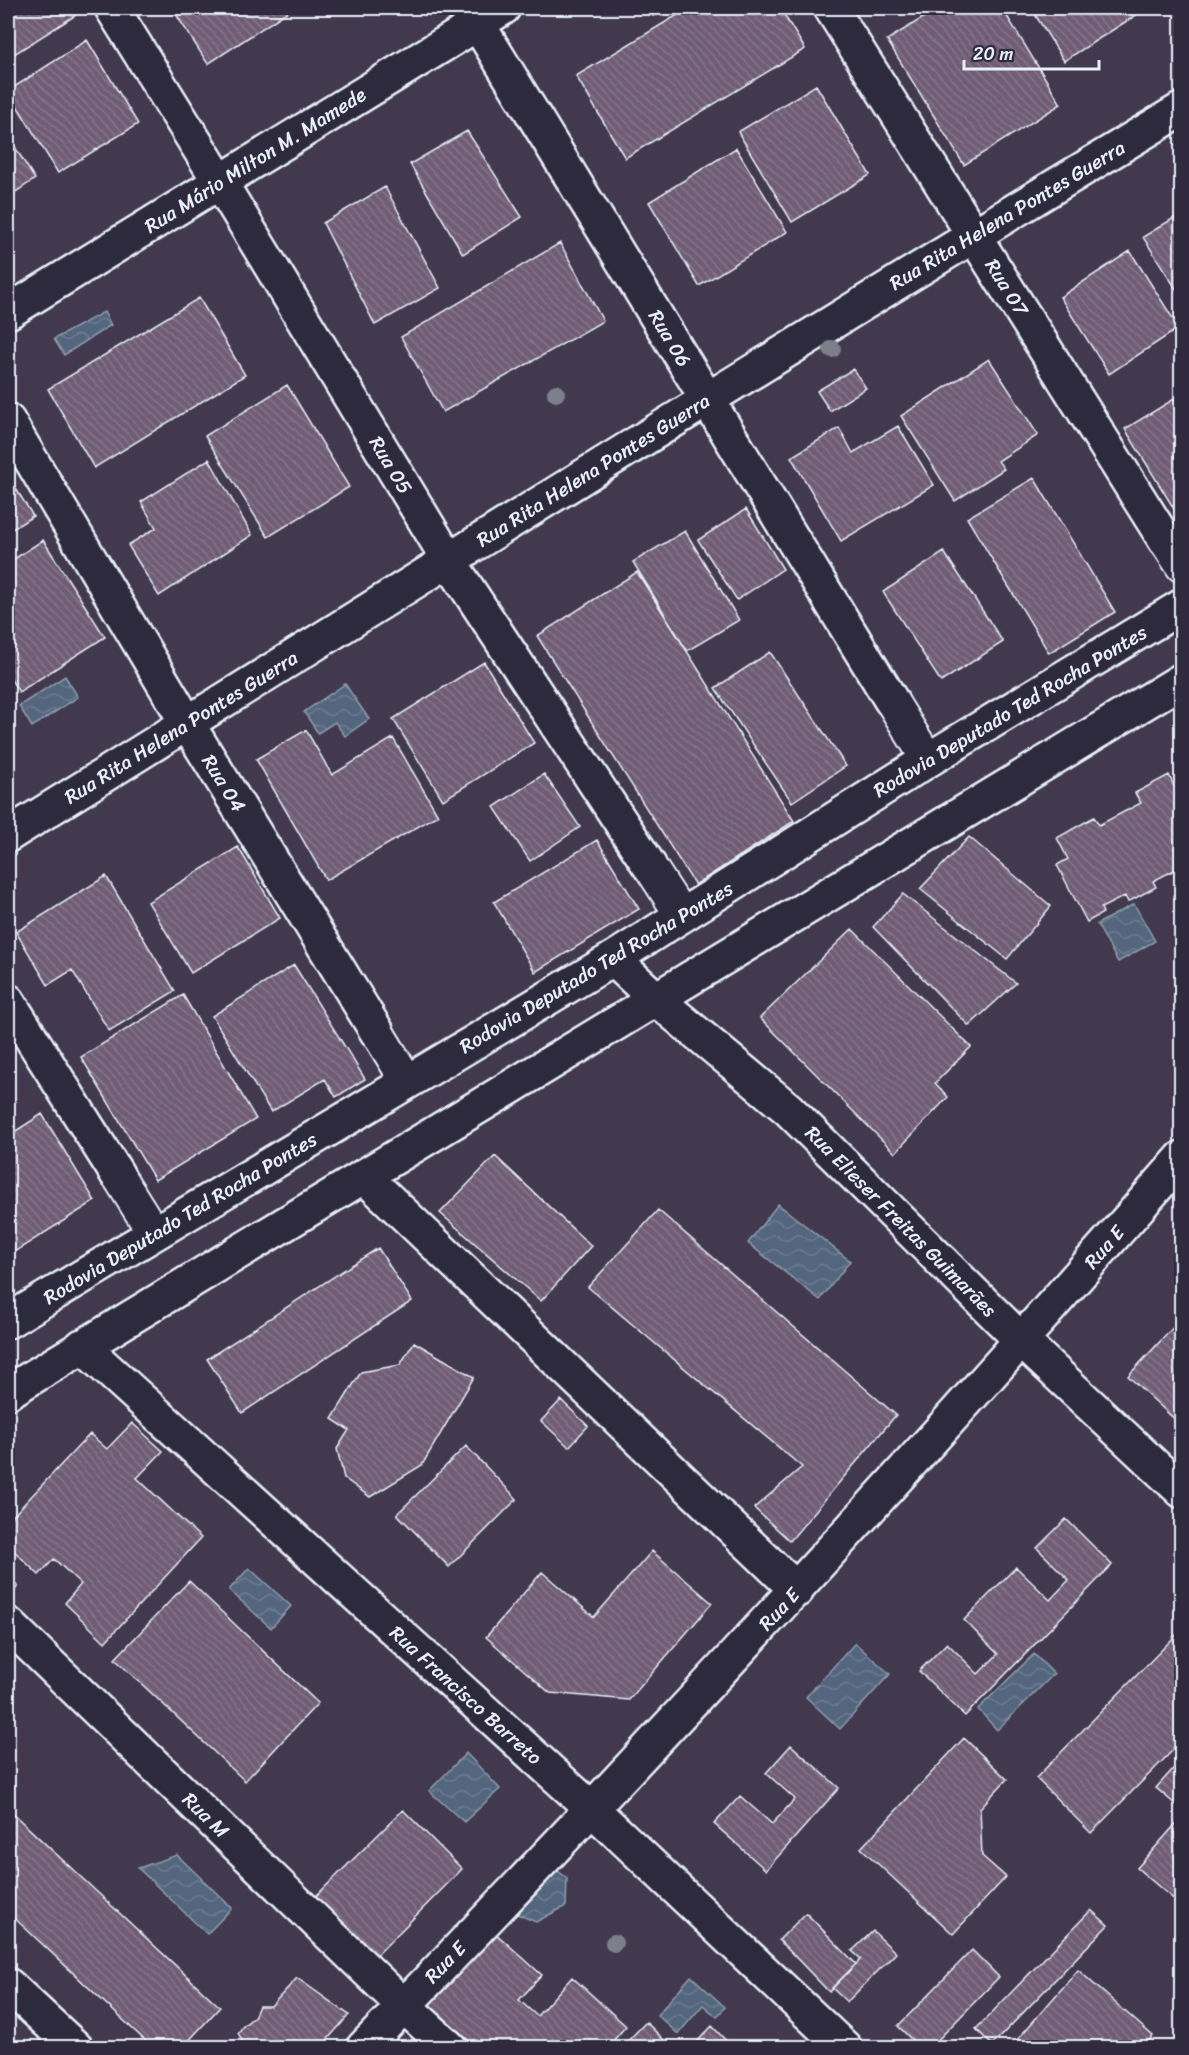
<svg xmlns="http://www.w3.org/2000/svg" width="1189" height="2055" font-family="Sriracha,sans-serif">
<defs>
<pattern id="water-waves" width="16" height="10" patternUnits="userSpaceOnUse" patternTransform="scale(1.5)"><rect width="16" height="10" fill="#53667e"/><path d="M0 5q4-4 8 0t8 0" fill="none" stroke="#6c7c91"/></pattern>
<pattern id="building-back-hatch" width="6" height="6" patternUnits="userSpaceOnUse" patternTransform="scale(1.5)"><rect width="6" height="6" fill="#705d75"/><path d="M-1 5l2 2M0 0l6 6M5-1l2 2" fill="none" stroke="#847589"/></pattern>
</defs>
<rect width="100%" height="100%" fill="#42394e"/>
<filter id="ink" filterUnits="userSpaceOnUse"><feTurbulence type="fractalNoise" baseFrequency=".0167" numOctaves="2"/><feDisplacementMap in="SourceGraphic" scale="12" xChannelSelector="R" yChannelSelector="G"/><feConvolveMatrix kernelMatrix="1 2 1 2 8 2 1 2 1" color-interpolation-filters="sRGB"/></filter>
<g filter="url(#ink)">
<path fill="url(#water-waves)" stroke="#8f9eaf" stroke-width="1.5" d="M 104,312 L 111,325 L 64,355 L 54,339 Z
M 65,676 L 78,697 L 32,727 L 19,706 Z
M 345,684 L 369,719 L 345,736 L 335,722 L 318,733 L 304,712 Z
M 1134,904 L 1155,941 L 1118,962 L 1097,924 Z
M 778,1204 L 850,1261 L 820,1300 L 748,1243 Z
M 249,1568 L 291,1606 L 271,1628 L 229,1590 Z
M 855,1643 L 890,1674 L 840,1729 L 806,1697 Z
M 1034,1654 L 1054,1674 L 997,1730 L 978,1709 Z
M 466,1753 L 500,1789 L 464,1822 L 429,1791 Z
M 177,1855 L 232,1908 L 207,1934 L 138,1868 Z
M 549,1864 L 567,1878 L 566,1906 L 536,1922 L 512,1912 Z
M 691,1976 L 725,2007 L 717,2017 L 703,2005 L 678,2034 L 657,2015 Z"/>
<path fill="url(#building-back-hatch)" stroke="#e8f1f8" stroke-width="1.5" d="M 12,8 L 72,8 L 76,15 L 8,58 L 8,10 Z
M 172,8 L 293,8 L 208,64 Z
M 648,8 L 667,8 L 653,16 Z
M 689,8 L 780,8 L 805,49 L 625,158 L 576,76 Z
M 939,8 L 1002,8 L 1061,104 L 964,165 L 887,40 Z
M 1031,8 L 1142,8 L 1144,10 L 1064,61 Z
M 87,40 L 138,124 L 58,173 L 8,91 Z
M 816,85 L 870,175 L 792,222 L 738,132 Z
M 467,131 L 522,217 L 463,254 L 410,164 Z
M 8,136 L 35,179 L 8,197 Z
M 736,148 L 787,232 L 699,286 L 649,202 Z
M 385,187 L 440,288 L 375,325 L 323,223 Z
M 1182,213 L 1182,298 L 1143,237 Z
M 560,243 L 603,321 L 443,412 L 401,337 Z
M 1130,251 L 1179,328 L 1109,374 L 1060,297 Z
M 199,298 L 245,375 L 94,468 L 48,389 Z
M 989,359 L 1038,435 L 998,461 L 1004,469 L 955,501 L 901,416 Z
M 853,369 L 866,388 L 830,411 L 817,391 Z
M 287,385 L 349,487 L 268,537 L 205,436 Z
M 1182,394 L 1182,508 L 1176,512 L 1125,429 Z
M 898,426 L 934,485 L 841,541 L 791,457 L 839,428 L 853,453 Z
M 209,459 L 252,535 L 159,596 L 128,545 L 156,528 L 141,502 Z
M 8,476 L 33,516 L 8,532 Z
M 1034,478 L 1115,612 L 1049,653 L 967,518 Z
M 746,509 L 783,569 L 737,600 L 698,540 Z
M 685,531 L 739,620 L 687,651 L 633,562 Z
M 43,540 L 105,637 L 19,692 L 8,675 L 8,563 Z
M 944,552 L 1003,642 L 941,682 L 883,592 Z
M 637,572 L 794,821 L 695,885 L 537,636 Z
M 770,652 L 846,766 L 792,802 L 715,688 Z
M 484,662 L 534,743 L 443,800 L 393,719 Z
M 306,730 L 332,775 L 393,738 L 438,815 L 326,880 L 256,759 Z
M 544,774 L 580,827 L 530,861 L 494,807 Z
M 1169,775 L 1175,788 L 1182,784 L 1182,866 L 1153,881 L 1156,887 L 1128,902 L 1125,896 L 1101,908 L 1103,913 L 1087,922 L 1057,865 L 1068,859 L 1057,838 L 1094,817 L 1099,825 L 1141,803 L 1135,793 Z
M 969,837 L 1051,906 L 1007,959 L 920,889 Z
M 597,840 L 639,909 L 535,972 L 494,902 Z
M 238,847 L 280,918 L 191,973 L 148,902 Z
M 106,876 L 175,991 L 109,1031 L 72,970 L 48,985 L 16,932 Z
M 903,894 L 1016,983 L 969,1026 L 873,927 Z
M 852,929 L 971,1047 L 935,1083 L 948,1097 L 895,1153 L 760,1018 Z
M 294,965 L 365,1079 L 336,1097 L 325,1079 L 271,1112 L 212,1016 Z
M 183,995 L 256,1119 L 155,1180 L 81,1057 Z
M 42,1114 L 95,1201 L 8,1256 L 8,1136 Z
M 495,1156 L 591,1246 L 541,1301 L 440,1213 Z
M 658,1210 L 896,1415 L 790,1541 L 754,1508 L 802,1467 L 588,1287 Z
M 378,1248 L 412,1301 L 242,1413 L 207,1359 Z
M 1182,1318 L 1182,1426 L 1128,1376 Z
M 414,1342 L 474,1377 L 422,1465 L 370,1497 L 344,1478 L 337,1449 L 349,1430 L 332,1419 L 361,1372 L 400,1365 Z
M 561,1400 L 588,1426 L 569,1447 L 541,1421 Z
M 132,1423 L 163,1451 L 137,1478 L 201,1538 L 105,1642 L 65,1603 L 81,1584 L 54,1559 L 39,1575 L 8,1545 L 8,1521 L 90,1434 L 107,1449 Z
M 466,1446 L 517,1499 L 449,1567 L 397,1514 Z
M 1066,1519 L 1112,1565 L 965,1716 L 919,1671 L 947,1643 L 978,1674 L 998,1654 L 964,1620 L 1016,1567 L 1050,1600 L 1069,1580 L 1037,1548 Z
M 652,1551 L 712,1603 L 629,1700 L 550,1693 L 486,1637 L 542,1572 L 594,1617 Z
M 8,1576 L 18,1586 L 8,1599 Z
M 189,1581 L 318,1703 L 245,1781 L 115,1659 Z
M 1182,1629 L 1182,1741 L 1091,1833 L 1036,1778 Z
M 964,1738 L 1007,1779 L 980,1808 L 982,1856 L 1006,1877 L 953,1934 L 861,1848 Z
M 791,1745 L 839,1788 L 766,1870 L 714,1824 L 740,1796 L 772,1824 L 795,1799 L 766,1773 Z
M 1182,1759 L 1182,1810 L 1156,1788 Z
M 8,1809 L 220,2007 L 182,2048 L 153,2048 L 8,1912 Z
M 403,1810 L 462,1869 L 371,1961 L 311,1901 Z
M 1182,1817 L 1182,1897 L 1177,1902 L 1137,1868 Z
M 1091,1910 L 1108,1925 L 992,2045 L 976,2029 Z
M 806,1913 L 856,1964 L 829,1992 L 779,1940 Z
M 873,1931 L 896,1953 L 847,2002 L 832,1988 L 861,1959 L 852,1951 Z
M 494,1932 L 542,1975 L 519,2000 L 537,2016 L 572,1977 L 626,2026 L 607,2048 L 477,2048 L 429,2004 Z
M 972,1950 L 999,1977 L 930,2048 L 920,2048 L 898,2026 Z
M 1078,1970 L 1153,2036 L 1142,2048 L 1010,2048 Z
M 297,1978 L 349,2015 L 320,2048 L 238,2048 L 242,2040 L 238,2033 L 243,2026 L 254,2017 L 259,2006 L 271,2006 Z
M 646,2022 L 672,2048 L 621,2048 Z
M 712,2026 L 733,2048 L 691,2048 Z"/>
<g fill="none" stroke-linecap="round" stroke-linejoin="round">
<defs>
<path id="pedestrian" d="M 1165,540 L 1182,566
M 891,700 L 928,760
M 649,865 L 682,916
M 377,1032 L 407,1081
M 117,1174 L 154,1233"/>
<path id="minor" d="M 112,8 L 220,182 L 448,559 L 649,865
M 468,8 L 891,700
M 831,8 L 1165,540
M 8,312 L 503,8
M 8,421 L 187,723 L 377,1032
M 8,835 C 398,592 788,347 1182,109
M 8,1001 L 117,1174
M 364,1176 L 797,1590
M 82,1346 L 591,1808 L 845,2048
M 8,1624 L 404,2006 L 450,2048
M 8,1985 L 76,2048
M 363,2048 C 644,1758 916,1462 1182,1158"/>
<path id="tertiary" d="M 613,959 L 656,999 L 788,1109 L 1022,1341 L 1182,1491"/>
<path id="secondary" d="M 8,1321 L 613,959 L 928,760 L 1182,606
M 8,1392 L 1182,680"/>
</defs>
<use href="#pedestrian" stroke="#e8f1f8" stroke-width="36"/>
<use href="#minor" stroke="#e8f1f8" stroke-width="38"/>
<use href="#tertiary" stroke="#e8f1f8" stroke-width="38"/>
<use href="#secondary" stroke="#e8f1f8" stroke-width="38"/>
<use href="#pedestrian" stroke="#2f2a3d" stroke-width="32"/>
<use href="#minor" stroke="#2f2a3d" stroke-width="33"/>
<use href="#tertiary" stroke="#2f2a3d" stroke-width="33"/>
<use href="#secondary" stroke="#2f2a3d" stroke-width="33"/>
</g>
<g fill="#7d808a">
<circle cx="832" cy="349" r="9"/>
<circle cx="556" cy="393" r="9"/>
<circle cx="614" cy="1943" r="9"/>
</g>
</g>
<g text-anchor="middle" stroke-width="6" stroke-linejoin="round" paint-order="stroke">
<g font-size="20" fill="#e8f1f8" stroke="#2f2a3d">
<text transform="translate(255 160) rotate(-32)" y="7">Rua Mário Milton M. Mamede</text>
<text transform="translate(1007 215) rotate(-31)" y="7">Rua Rita Helena Pontes Guerra</text>
<text transform="translate(1007 287) rotate(58)" y="7">Rua 07</text>
<text transform="translate(670 338) rotate(59)" y="7">Rua 06</text>
<text transform="translate(391 465) rotate(59)" y="7">Rua 05</text>
<text transform="translate(593 470) rotate(-32)" y="7">Rua Rita Helena Pontes Guerra</text>
<text transform="translate(1010 711) rotate(-31)" y="7">Rodovia Deputado Ted Rocha Pontes</text>
<text transform="translate(181 727) rotate(-32)" y="7">Rua Rita Helena Pontes Guerra</text>
<text transform="translate(224 783) rotate(58)" y="7">Rua 04</text>
<text transform="translate(596 967) rotate(-31)" y="7">Rodovia Deputado Ted Rocha Pontes</text>
<text transform="translate(180 1218) rotate(-31)" y="7">Rodovia Deputado Ted Rocha Pontes</text>
<text transform="translate(901 1221) rotate(45)" y="7">Rua Elieser Freitas Guimarães</text>
<text transform="translate(1104 1247) rotate(-49)" y="7">Rua E</text>
<text transform="translate(779 1609) rotate(-47)" y="7">Rua E</text>
<text transform="translate(466 1695) rotate(42)" y="7">Rua Francisco Barreto</text>
<text transform="translate(206 1815) rotate(44)" y="7">Rua M</text>
<text transform="translate(445 1962) rotate(-46)" y="7">Rua E</text>
</g>
</g>
<rect width="1189" height="2055" fill="none" stroke="#2f2a3d" stroke-width="30"/>
<rect x="15" y="15" width="1159" height="2025" fill="none" stroke="#e8f1f8" stroke-width="2" filter="url(#ink)"/>
<path d="M964 60v9h135v-9" fill="none" stroke="#e8f1f8" stroke-width="3"/>
<text x="973" y="60" font-size="18" fill="#e8f1f8" stroke="#2f2a3d" stroke-width="4.5" paint-order="stroke">20 m</text>
</svg>
